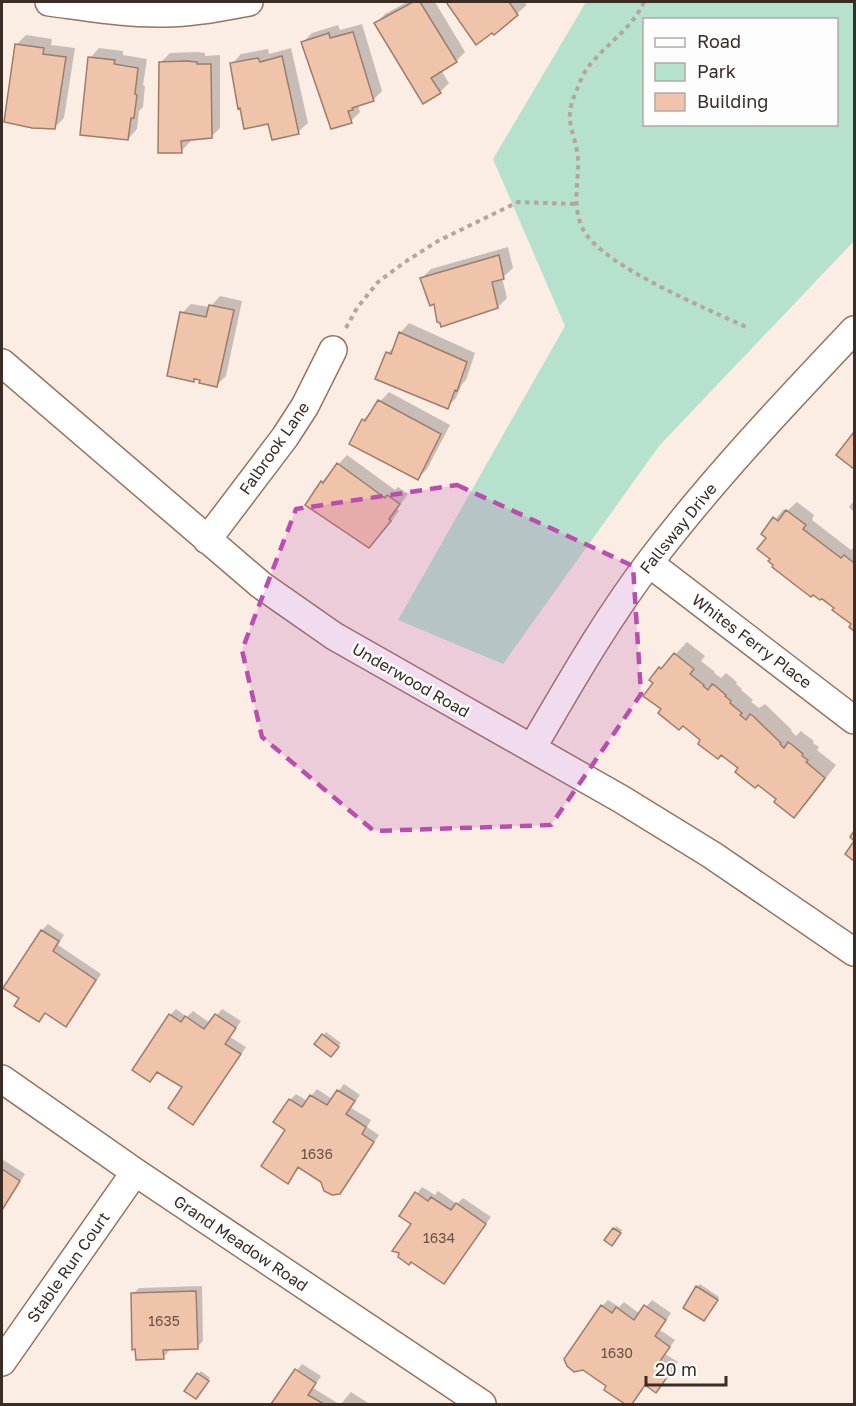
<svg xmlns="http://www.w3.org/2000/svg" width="856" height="1406" font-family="'Golos Text',sans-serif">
<rect width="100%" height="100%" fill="#fbece4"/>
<path fill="#b6e1cc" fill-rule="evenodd" d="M 586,2 L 854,2 L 854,241 L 659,446 L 503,664 L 398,620 L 565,326 L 493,159 ZM 644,20 L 836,20 L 836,124 L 644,124 Z"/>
<path fill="#0003" d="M 407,2 L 435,2 L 465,52 L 456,61 L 441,70 L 449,83 L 440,92 L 376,23 L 385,14 Z
M 448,2 L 524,2 L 527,5 L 494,33 L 492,31 L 476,42 Z
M 362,24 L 382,91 L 373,100 L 358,105 L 360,112 L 351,121 L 303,42 L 312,33 L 338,25 L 340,30 Z
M 26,35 L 52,39 L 51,45 L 75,48 L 64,118 L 54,128 L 16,45 Z
M 99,48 L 123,51 L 123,55 L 147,59 L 143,85 L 145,86 L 143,107 L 139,111 L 137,129 L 128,139 L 90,58 Z
M 291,48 L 308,123 L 298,132 L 232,64 L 241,54 L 268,49 L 269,54 Z
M 197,52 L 205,53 L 205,56 L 220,55 L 220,128 L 211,137 L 190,139 L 190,142 L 181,151 L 161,62 L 170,53 Z
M 508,247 L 513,268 L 502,278 L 507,298 L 498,307 L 435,301 L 422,278 L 431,269 Z
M 220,296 L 242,301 L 226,376 L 217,385 L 196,378 L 194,380 L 182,313 L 191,304 L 210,307 Z
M 409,323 L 475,353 L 466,380 L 462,384 L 456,398 L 447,407 L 388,353 L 396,345 L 400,333 Z
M 389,392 L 450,425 L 427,469 L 418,478 L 363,420 Z
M 347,455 L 395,490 L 398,487 L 408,494 L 397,509 L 399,511 L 391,522 L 369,546 L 322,482 Z
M 854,501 L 854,509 L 853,511 L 849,507 Z
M 797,502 L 814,515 L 812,520 L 851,550 L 854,547 L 854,629 L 851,627 L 853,623 L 822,597 L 763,534 L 784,509 L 787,511 Z
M 687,642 L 705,656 L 701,661 L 715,672 L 714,673 L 721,678 L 726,673 L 737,682 L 736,684 L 742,689 L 741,690 L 753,700 L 751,702 L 759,708 L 765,704 L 792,730 L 791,731 L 796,736 L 801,731 L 803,733 L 814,741 L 813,743 L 819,747 L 817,750 L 836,765 L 806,804 L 794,816 L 779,798 L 663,709 L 655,683 L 651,680 Z
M 48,924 L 64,935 L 58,945 L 101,974 L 72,1019 L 66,1025 L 46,1012 L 39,1020 L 21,998 L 5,987 L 42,930 Z
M 176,1009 L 187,1017 L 193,1011 L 210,1023 L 222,1009 L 241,1021 L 230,1037 L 246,1047 L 199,1117 L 193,1123 L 184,1086 L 158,1071 L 150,1080 L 170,1015 Z
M 326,1032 L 341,1043 L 334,1052 L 316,1044 Z
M 344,1084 L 360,1095 L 351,1108 L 371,1120 L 367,1127 L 379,1135 L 346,1186 L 339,1192 L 300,1167 L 288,1182 L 287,1129 L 290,1100 L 296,1094 L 307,1101 L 317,1089 L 332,1099 Z
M 2,1159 L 25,1174 L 2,1211 Z
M 422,1187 L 435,1195 L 438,1191 L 457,1204 L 463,1198 L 491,1217 L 444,1283 L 413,1224 L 401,1216 Z
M 616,1226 L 622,1230 L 615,1241 L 614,1229 Z
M 700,1284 L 719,1297 L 704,1319 L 697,1287 Z
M 202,1286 L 203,1341 L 197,1347 L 169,1348 L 169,1351 L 163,1358 L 133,1294 L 139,1288 Z
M 608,1300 L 619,1307 L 624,1302 L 640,1314 L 652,1300 L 671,1313 L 660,1330 L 675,1340 L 665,1354 L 678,1362 L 656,1391 L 646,1384 L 631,1404 L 628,1404 L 606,1390 L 608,1386 L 602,1306 Z
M 302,1364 L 321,1376 L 313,1388 L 339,1404 L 273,1404 Z
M 201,1371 L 210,1378 L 198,1395 L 186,1391 Z
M 351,1392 L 368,1403 L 368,1404 L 341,1404 Z"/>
<path fill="#f0c4aa" stroke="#9d7d6a" stroke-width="1.5" d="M 413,2 L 420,2 L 457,62 L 431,78 L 441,93 L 423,104 L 374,23 Z
M 446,2 L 509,2 L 518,15 L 494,35 L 492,33 L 476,45 Z
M 353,32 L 374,101 L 352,108 L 353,110 L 348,111 L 352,123 L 331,129 L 301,42 L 329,33 L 330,38 Z
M 15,44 L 44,48 L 43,54 L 66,57 L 55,129 L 32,128 L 4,122 Z
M 282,56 L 299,134 L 272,140 L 268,124 L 244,129 L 240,108 L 238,109 L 230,63 L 258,58 L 260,62 Z
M 88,57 L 115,60 L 114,64 L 138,68 L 135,94 L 137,95 L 134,118 L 131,118 L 128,140 L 80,135 Z
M 187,61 L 197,62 L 197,64 L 211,64 L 212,138 L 181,141 L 182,153 L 158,153 L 159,62 Z
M 499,255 L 504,279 L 492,282 L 498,308 L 441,327 L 440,323 L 437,322 L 434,304 L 430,306 L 420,278 Z
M 209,305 L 234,310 L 217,387 L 199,383 L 200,380 L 194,379 L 194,382 L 167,376 L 180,312 L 206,317 Z
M 399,332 L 467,362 L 457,391 L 455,390 L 448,409 L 375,379 L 386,352 L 391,354 Z
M 378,400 L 441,434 L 418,480 L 349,444 L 362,419 L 365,421 Z
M 854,432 L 854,469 L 836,455 Z
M 337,463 L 385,498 L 387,495 L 400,504 L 389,519 L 391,521 L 369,548 L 305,505 L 321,481 L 323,483 Z
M 786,510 L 806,525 L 803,529 L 841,558 L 844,555 L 854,563 L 854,631 L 849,627 L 851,624 L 832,610 L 834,608 L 822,599 L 820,600 L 813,595 L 811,597 L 803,591 L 772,567 L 773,565 L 768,561 L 770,559 L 757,549 L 766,538 L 761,534 L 773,517 L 778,521 Z
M 674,653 L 694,669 L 690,674 L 704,685 L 703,686 L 708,690 L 712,684 L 714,685 L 726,695 L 725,696 L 731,701 L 730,703 L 742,713 L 740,715 L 746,720 L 750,714 L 753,716 L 781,743 L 780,744 L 784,748 L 788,742 L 791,744 L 803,754 L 802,756 L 808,760 L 806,762 L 825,778 L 794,818 L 774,802 L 776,799 L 758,785 L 755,788 L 735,772 L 738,768 L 721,755 L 718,759 L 698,744 L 700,740 L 683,726 L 679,730 L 658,713 L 661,709 L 643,696 L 653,683 L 649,680 L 659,667 L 661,669 Z
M 854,831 L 854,861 L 845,854 L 854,841 L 850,837 Z
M 41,930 L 59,941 L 53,951 L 96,980 L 66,1027 L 45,1013 L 39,1022 L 14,1006 L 19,998 L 3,988 Z
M 169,1014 L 181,1022 L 185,1016 L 204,1029 L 215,1014 L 236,1028 L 225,1044 L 241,1054 L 193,1125 L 168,1108 L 182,1087 L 157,1072 L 150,1082 L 132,1070 Z
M 322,1034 L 339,1047 L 331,1057 L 314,1044 Z
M 337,1090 L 355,1101 L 346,1114 L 366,1127 L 362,1134 L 374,1142 L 340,1194 L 332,1195 L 324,1191 L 321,1182 L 298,1167 L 288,1184 L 261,1166 L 285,1130 L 273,1122 L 289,1099 L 302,1107 L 310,1095 L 327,1105 Z
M 2,1169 L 20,1181 L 2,1210 Z
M 415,1192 L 428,1201 L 431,1197 L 451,1210 L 456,1203 L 486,1224 L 444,1284 L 411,1262 L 409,1265 L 398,1257 L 399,1253 L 392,1251 L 411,1224 L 399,1216 Z
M 613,1228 L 621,1233 L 612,1246 L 604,1240 Z
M 696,1286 L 718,1300 L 704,1321 L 683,1308 Z
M 196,1291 L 198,1349 L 163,1350 L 164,1359 L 136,1360 L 135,1349 L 132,1350 L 131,1293 Z
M 601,1305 L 612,1313 L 616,1307 L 634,1320 L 644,1305 L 666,1320 L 655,1336 L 670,1347 L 660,1361 L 673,1369 L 656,1393 L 645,1385 L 632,1404 L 625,1404 L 604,1390 L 606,1386 L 583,1370 L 574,1372 L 567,1366 L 564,1359 Z
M 295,1369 L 316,1383 L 308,1395 L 324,1404 L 271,1404 Z
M 197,1373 L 209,1381 L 196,1399 L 184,1391 Z"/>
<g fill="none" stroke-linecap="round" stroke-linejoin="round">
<defs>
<path id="minor" d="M 49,2 C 87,7 126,14 165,13 C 193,13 221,7 249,2
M 2,363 L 261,585 L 334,636 L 621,799 L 712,855 L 854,952
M 207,540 L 285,437 L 305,406 L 333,350
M 649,563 L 854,720
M 532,748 C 569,685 605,621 649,563 C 712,480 783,405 854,330
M 2,1079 L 135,1172 L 482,1404
M 2,1362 L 135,1172"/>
</defs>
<use href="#minor" stroke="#947562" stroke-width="30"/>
<path stroke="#b4a69e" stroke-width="4" stroke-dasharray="4.5 4.5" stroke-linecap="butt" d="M 644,2 C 632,29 606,44 588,67 C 583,74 579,84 576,92 C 562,122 576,132 578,159 C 579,183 571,208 584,231 C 605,267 708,309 748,328
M 346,328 L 357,308 L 378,282 L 405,262 L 438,241 L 518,202 L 575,204"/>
<use href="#minor" stroke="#fff" stroke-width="27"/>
</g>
<path fill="#b94eaf" fill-opacity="0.2" stroke="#b94eaf" stroke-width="4.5" stroke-dasharray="12 8" stroke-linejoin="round" d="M 457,485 L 633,566 L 641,694 L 551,825 L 374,831 L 262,737 L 242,650 L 296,509 Z"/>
<g text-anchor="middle" stroke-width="5" stroke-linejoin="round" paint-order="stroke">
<g font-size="14" fill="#685346">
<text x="317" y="1159">1636</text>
<text x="439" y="1243">1634</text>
<text x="164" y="1326">1635</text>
<text x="617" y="1358">1630</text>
</g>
<g font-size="16" fill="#3a2d25" stroke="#fdfdfd">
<text transform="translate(274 448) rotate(-55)" y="6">Falbrook Lane</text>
<text transform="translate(678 528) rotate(-51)" y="6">Fallsway Drive</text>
<text transform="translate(752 641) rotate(37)" y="6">Whites Ferry Place</text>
<text transform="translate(411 680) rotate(30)" y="6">Underwood Road</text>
<text transform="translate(241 1243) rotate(34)" y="6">Grand Meadow Road</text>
<text transform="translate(68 1267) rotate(-55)" y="6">Stable Run Court</text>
</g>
</g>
<rect width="856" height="1406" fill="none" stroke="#3a2d25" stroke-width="6"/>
<rect x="643" y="18" width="195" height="108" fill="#fdfdfd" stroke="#afaaa7" stroke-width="1.5"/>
<rect x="655" y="38" width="30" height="9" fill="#ffffff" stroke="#afaaa7" stroke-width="1.5"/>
<text x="697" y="48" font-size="18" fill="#3a2d25">Road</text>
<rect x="655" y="63" width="30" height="18" fill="#b6e1cc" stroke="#afaaa7" stroke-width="1.5"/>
<text x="697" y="78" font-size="18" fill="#3a2d25">Park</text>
<rect x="655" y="93" width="30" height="18" fill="#f0c4aa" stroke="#afaaa7" stroke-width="1.5"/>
<text x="697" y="108" font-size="18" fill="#3a2d25">Building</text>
<path d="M646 1376v9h80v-9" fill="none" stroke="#3a2d25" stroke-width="3"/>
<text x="655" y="1376" font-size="18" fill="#3a2d25" stroke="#fdfdfd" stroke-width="4.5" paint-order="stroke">20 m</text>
</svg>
